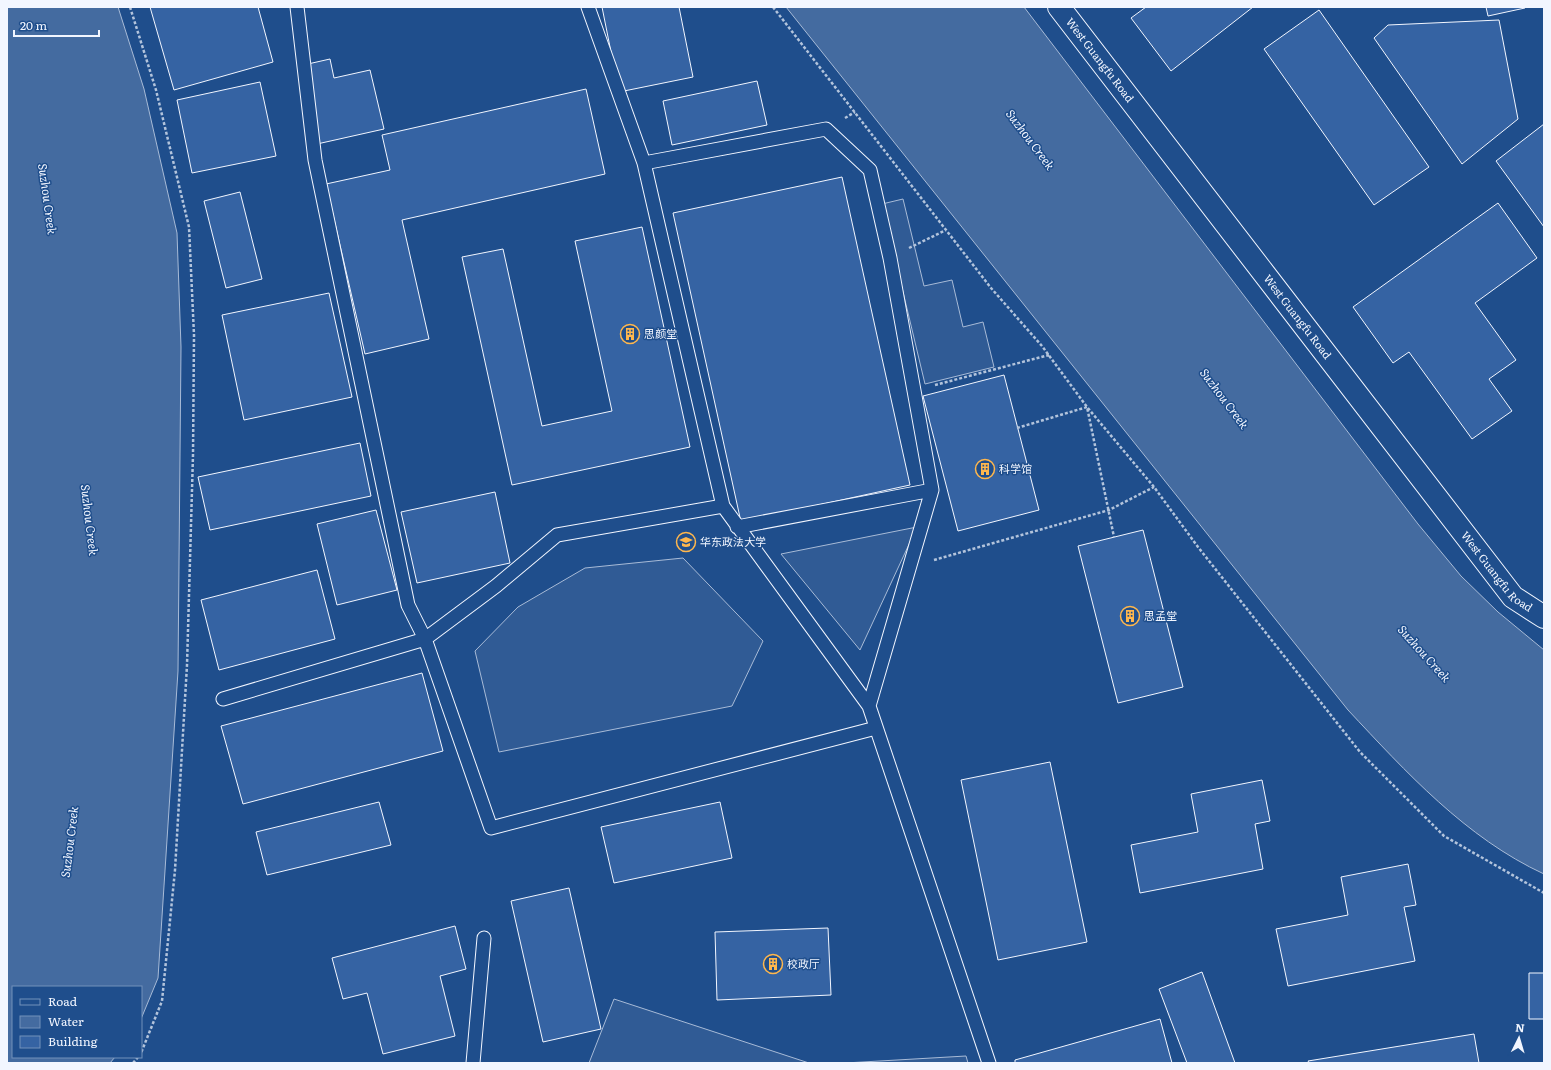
<svg xmlns="http://www.w3.org/2000/svg" width="1551" height="1070" font-family="Literata,'Noto Sans SC',serif">
<rect width="100%" height="100%" fill="#1f4e8c"/>
<path fill="#305b95" stroke="#a8bbd7" d="M 903,199 L 924,286 L 952,280 L 963,327 L 983,322 L 994,367 L 925,384 L 882,204 Z
M 917,527 L 860,650 L 781,554 Z
M 683,558 L 763,641 L 732,706 L 499,752 L 475,651 L 518,607 L 585,568 Z
M 614,999 L 809,1063 L 589,1063 Z
M 966,1056 L 968,1063 L 845,1063 Z"/>
<path fill="#446ba0" stroke="#a8bbd7" d="M 7,7 L 118,7 L 144,89 L 177,233 L 181,347 L 178,671 L 158,978 L 141,1019 L 141,987 L 13,987 L 13,1057 L 115,1057 L 110,1063 L 7,1063 Z
M 786,7 L 1024,7 L 1418,524 L 1461,576 L 1498,612 L 1544,650 L 1544,874 C 1466,838 1406,772 1348,710 Z"/>
<path fill="#3563a3" stroke="#f2f6ff" d="M 150,7 L 258,7 L 273,62 L 174,90 Z
M 602,7 L 679,7 L 693,77 L 619,92 Z
M 1146,7 L 1253,7 L 1171,71 L 1131,18 Z
M 1486,7 L 1525,7 L 1525,8 L 1488,16 Z
M 1319,10 L 1429,167 L 1374,205 L 1264,49 Z
M 1499,20 L 1518,119 L 1462,164 L 1374,38 L 1388,25 Z
M 330,59 L 334,78 L 370,70 L 384,129 L 317,144 L 299,66 Z
M 757,81 L 767,125 L 672,145 L 663,101 Z
M 260,82 L 276,156 L 192,173 L 177,100 Z
M 586,89 L 605,174 L 402,220 L 429,339 L 365,354 L 326,184 L 390,170 L 382,135 Z
M 1544,124 L 1544,227 L 1496,161 Z
M 842,177 L 910,485 L 741,522 L 673,213 Z
M 240,192 L 262,279 L 226,288 L 204,201 Z
M 1498,203 L 1537,258 L 1475,303 L 1516,360 L 1489,379 L 1512,411 L 1472,439 L 1409,352 L 1393,363 L 1353,307 Z
M 642,227 L 690,447 L 512,485 L 462,257 L 503,249 L 542,426 L 612,411 L 575,241 Z
M 329,293 L 352,397 L 244,420 L 222,315 Z
M 1004,375 L 1039,510 L 958,531 L 923,396 Z
M 360,443 L 371,496 L 210,530 L 198,477 Z
M 495,492 L 510,563 L 417,583 L 401,512 Z
M 376,510 L 397,590 L 337,605 L 317,524 Z
M 1143,530 L 1183,687 L 1118,703 L 1078,546 Z
M 317,570 L 335,639 L 219,670 L 201,600 Z
M 422,673 L 443,751 L 243,804 L 221,726 Z
M 1050,762 L 1087,942 L 998,960 L 961,780 Z
M 1262,780 L 1270,821 L 1255,824 L 1263,869 L 1140,893 L 1131,845 L 1198,832 L 1191,794 Z
M 379,802 L 391,845 L 267,875 L 256,832 Z
M 720,802 L 732,858 L 614,883 L 601,827 Z
M 1408,864 L 1416,905 L 1404,907 L 1415,961 L 1288,986 L 1276,929 L 1348,915 L 1341,877 Z
M 569,888 L 601,1029 L 543,1042 L 511,901 Z
M 455,926 L 466,969 L 440,976 L 455,1036 L 383,1054 L 367,993 L 343,999 L 332,958 Z
M 828,928 L 831,995 L 717,1000 L 715,932 Z
M 1202,972 L 1235,1063 L 1187,1063 L 1159,989 Z
M 1529,973 L 1544,973 L 1544,1019 L 1529,1019 Z
M 1160,1019 L 1172,1063 L 1015,1063 L 1015,1060 Z
M 1474,1034 L 1479,1063 L 1309,1063 L 1308,1061 Z"/>
<g fill="none" stroke-linecap="round" stroke-linejoin="round">
<defs>
<path id="lane" d="M 297,7 L 315,160 L 408,605 L 425,639 L 491,828 L 876,728
M 588,7 L 644,163 L 723,506 L 869,706 L 989,1063
M 644,163 L 826,129 L 870,170 L 890,258 L 932,490 L 869,706
M 737,527 L 932,490
M 223,699 L 425,639 L 496,586 L 557,535 L 723,506
M 473,1063 L 484,938"/>
<g id="street">
<path id="s1" d="M 1059,7 L 1513,597 L 1544,617"/>
</g>
</defs>
<use href="#lane" stroke="#f2f6ff" stroke-width="15"/>
<use href="#street" stroke="#f2f6ff" stroke-width="24"/>
<path stroke="#b3c4dc" stroke-width="2.5" stroke-dasharray="3 2" stroke-linecap="butt" d="M 130,7 L 156,90 L 189,227 L 194,335 L 193,455 L 187,665 L 175,870 L 162,1001 L 141,1053
M 773,7 L 991,288 L 1042,346 L 1087,407 L 1154,487 L 1198,547 L 1360,752 L 1444,836 L 1544,893
M 845,118 L 855,112
M 909,248 L 946,230
M 935,385 L 1049,355
M 1017,428 L 1087,407 L 1114,537
M 934,560 L 1109,510 L 1154,487
M 133,1063 L 138,1057"/>
<use href="#lane" stroke="#1f4e8c" stroke-width="13"/>
<use href="#street" stroke="#1f4e8c" stroke-width="22"/>
</g>
<defs>
<symbol id="building-ring" viewBox="-11 -11 22 22"><circle r="9.5" fill="#1f4e8c" stroke="#ffb74d" stroke-width="1.5"/><path d="M-4-6H4V6H1V3H-1V6H-4ZM-2.5-4.3h1.7v1.8h-1.7ZM.8-4.3h1.7v1.8H.8ZM-2.5-1h1.7V.8h-1.7ZM.8-1h1.7V.8H.8Z" fill="#ffb74d"/></symbol>
<symbol id="university-ring" viewBox="-11 -11 22 22"><circle r="9.5" fill="#1f4e8c" stroke="#ffb74d" stroke-width="1.5"/><path d="M0-5L7-2L0 1L-7-2ZM-4 1L0 2.5L4 1V4Q0 6-4 4Z" fill="#ffb74d"/></symbol>
</defs>
<g fill-rule="evenodd">
<use href="#building-ring" x="619" y="323" width="22" height="22"/>
<use href="#building-ring" x="974" y="458" width="22" height="22"/>
<use href="#university-ring" x="675" y="531" width="22" height="22"/>
<use href="#building-ring" x="1119" y="605" width="22" height="22"/>
<use href="#building-ring" x="762" y="953" width="22" height="22"/>
</g>
<g text-anchor="middle" stroke-width="3" stroke-linejoin="round" paint-order="stroke">
<g font-size="11" fill="#f2f6ff" stroke="#1f4e8c">
<text dy="4" stroke="none"><textPath href="#s1" startOffset="67">West Guangfu Road</textPath></text>
<text dy="4" stroke="none"><textPath href="#s1" startOffset="391">West Guangfu Road</textPath></text>
<text dy="4" stroke="none"><textPath href="#s1" startOffset="715">West Guangfu Road</textPath></text>
</g>
<g font-size="11" fill="#f2f6ff" stroke="#1f4e8c" text-anchor="start">
<text x="644" y="338">思颜堂</text>
<text x="999" y="473">科学馆</text>
<text x="700" y="546">华东政法大学</text>
<text x="1144" y="620">思孟堂</text>
<text x="787" y="968">校政厅</text>
</g>
<g font-size="12" font-style="italic" fill="#f2f6ff" stroke="#1f4e8c">
<text transform="translate(1030 140) rotate(53)" y="4">Suzhou Creek</text>
<text transform="translate(47 199) rotate(82)" y="4">Suzhou Creek</text>
<text transform="translate(1224 399) rotate(53)" y="4">Suzhou Creek</text>
<text transform="translate(89 520) rotate(83)" y="4">Suzhou Creek</text>
<text transform="translate(1424 654) rotate(48)" y="4">Suzhou Creek</text>
<text transform="translate(70 842) rotate(-83)" y="4">Suzhou Creek</text>
</g>
</g>
<rect width="1551" height="1070" fill="none" stroke="#f2f6ff" stroke-width="16"/>
<rect x="12" y="986" width="130" height="72" fill="#1f4e8c" stroke="#7391ba"/>
<rect x="20" y="999" width="20" height="6" fill="#1f4e8c" stroke="#7391ba"/>
<text x="48" y="1006" font-size="12" fill="#f2f6ff">Road</text>
<rect x="20" y="1016" width="20" height="12" fill="#446ba0" stroke="#7391ba"/>
<text x="48" y="1026" font-size="12" fill="#f2f6ff">Water</text>
<rect x="20" y="1036" width="20" height="12" fill="#3563a3" stroke="#7391ba"/>
<text x="48" y="1046" font-size="12" fill="#f2f6ff">Building</text>
<g transform="translate(1519 1038) rotate(5)" stroke="#1f4e8c" stroke-width="3" paint-order="stroke">
<path d="M0-3L7 15L0 10L-7 15Z" fill="#f2f6ff"/>
<text y="-6" font-size="11" font-weight="bold" text-anchor="middle" fill="#f2f6ff">N</text>
</g>
<path d="M14 30v6h85v-6" fill="none" stroke="#f2f6ff" stroke-width="2"/>
<text x="20" y="30" font-size="12" fill="#f2f6ff" stroke="#1f4e8c" stroke-width="3" paint-order="stroke">20 m</text>
</svg>
